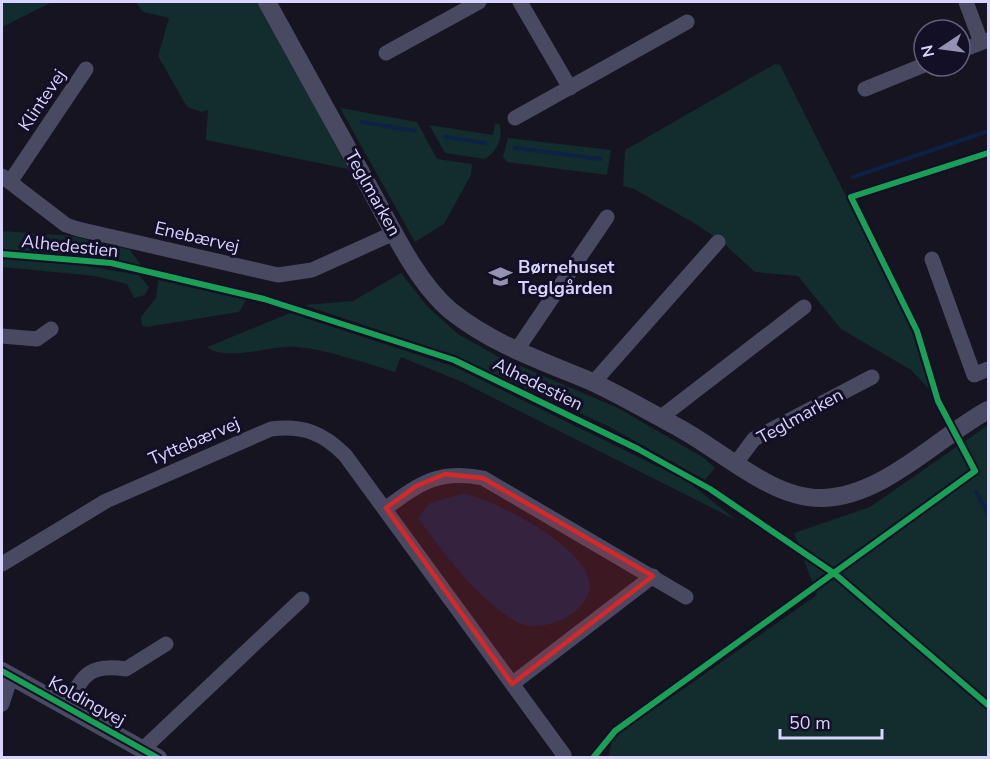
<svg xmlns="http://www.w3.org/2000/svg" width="990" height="759" font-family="'Nunito Sans',sans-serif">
<rect width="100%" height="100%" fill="#161421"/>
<path fill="#132c2d" d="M 2,2 L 52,2 L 2,27 Z
M 136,2 L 259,2 L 348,169 L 206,140 L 208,110 L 201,112 L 187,107 L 158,56 L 169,18 L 143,12 Z
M 775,64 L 780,65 L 913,329 L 932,392 L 911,370 L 841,329 L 798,276 L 755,272 L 721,241 L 694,223 L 634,189 L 623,186 L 625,150 Z
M 340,108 L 417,122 L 437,159 L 472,164 L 471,175 L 444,224 L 415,242 Z
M 495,124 L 499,124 C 504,138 497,151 485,159 L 445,153 L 429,125 L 493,135 Z
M 508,138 L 611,150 L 607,175 L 507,162 L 503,157 Z
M 2,231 L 72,236 L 130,250 L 143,268 L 82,256 L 2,249 Z
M 2,258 L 86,266 L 139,275 L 149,287 L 145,295 L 134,298 L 127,284 L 95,276 L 2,267 Z
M 401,273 L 427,306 L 458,334 L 499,357 L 618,408 L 704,458 L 715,468 L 705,480 L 608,426 L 453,355 L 304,305 L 353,301 Z
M 158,280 L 246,300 L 239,312 L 146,327 L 142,325 L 141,317 L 156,298 Z
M 290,313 L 455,367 L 687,481 L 736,520 L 462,382 L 401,357 L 395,372 C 364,363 315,345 285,347 C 265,348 223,361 207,347 Z
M 988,425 L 988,757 L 608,757 L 613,738 L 817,595 L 794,533 L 870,507 Z"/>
<path fill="#0d2144" d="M 464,493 C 497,502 580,543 589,580 C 596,612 540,637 515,621 C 474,595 446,556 418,518 L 430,503 Z"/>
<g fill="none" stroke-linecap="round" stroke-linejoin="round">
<path stroke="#0d2144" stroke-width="4" d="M 362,122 L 415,131
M 445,137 L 485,143
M 515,148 L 601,159
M 853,177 L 988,131
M 976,492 L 988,513"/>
<path stroke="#4a4962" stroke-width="15" d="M 520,2 L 570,88
M 966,2 L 981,42
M 960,51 L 988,40
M 386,53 L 479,2
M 865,89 L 924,65
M 515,118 L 687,22
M 2,176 L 66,225 L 78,229 L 278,275 L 312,270 L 394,233
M 10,182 L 86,69
M 932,259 L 974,375 L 988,369
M 2,336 L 37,339 L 51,329
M 516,351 L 607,217
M 593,383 L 718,242
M 660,418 L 804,307
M 736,463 L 754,439 L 872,377
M 386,508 C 420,483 439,469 483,478 L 686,597
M 2,564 L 106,501 L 271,429 C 303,425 323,433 345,455 L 564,755
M 512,684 L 653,576
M 2,704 L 11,676
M 66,707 C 83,676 88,663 126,669 L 166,644
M 143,749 L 302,599"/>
<path stroke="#4a4962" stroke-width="18" d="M 267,2 C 301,63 334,124 368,185 C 390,225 416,282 451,311 C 492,344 542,361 590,381 C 621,395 651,413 681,429 C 723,452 774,500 823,498 C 884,496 937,438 988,410
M 2,671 L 158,758"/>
<defs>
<path id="cycleway" d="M 2,254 L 111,263 L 264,299 L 454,360 L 638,449 L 710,489 L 835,574 L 988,705
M 2,671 L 158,758
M 593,758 L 615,731 L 975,471 L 938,401 L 917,331 L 851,197 L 988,153"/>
</defs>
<use href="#cycleway" stroke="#130f26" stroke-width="10"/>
<use href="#cycleway" stroke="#1a9f57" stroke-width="6"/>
</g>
<path fill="#d62828" fill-opacity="0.2" stroke="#d62828" stroke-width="4.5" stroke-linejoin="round" d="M 445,474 L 483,478 L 653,576 L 512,684 L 386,508 L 416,486 Z"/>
<defs>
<symbol id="school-bare" viewBox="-9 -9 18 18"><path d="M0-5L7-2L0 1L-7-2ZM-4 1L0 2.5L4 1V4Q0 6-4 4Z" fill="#9591b1" stroke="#130f26" stroke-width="2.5" paint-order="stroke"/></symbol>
</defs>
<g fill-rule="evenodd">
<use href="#school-bare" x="484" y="260" width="33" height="33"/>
</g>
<g text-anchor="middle" stroke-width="6" stroke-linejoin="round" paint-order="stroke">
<g font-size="18" fill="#d9d4ff" stroke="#130f26">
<text transform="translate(42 100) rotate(-56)" y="6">Klintevej</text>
<text transform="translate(373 193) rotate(61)" y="6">Teglmarken</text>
<text transform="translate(197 237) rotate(13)" y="6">Enebærvej</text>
<text transform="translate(70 246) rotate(6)" y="6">Alhedestien</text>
<text transform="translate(538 384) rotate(26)" y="6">Alhedestien</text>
<text transform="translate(800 416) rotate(-29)" y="6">Teglmarken</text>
<text transform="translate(194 441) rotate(-23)" y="6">Tyttebærvej</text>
<text transform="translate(87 701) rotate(29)" y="6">Koldingvej</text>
</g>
<g font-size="18" font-weight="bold" fill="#d9d4ff" stroke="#130f26" text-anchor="start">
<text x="518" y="273">Børnehuset<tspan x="518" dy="21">Teglgården</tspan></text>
</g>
</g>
<rect width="990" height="759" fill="none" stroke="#d9d4ff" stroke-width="6"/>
<g transform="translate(942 48) rotate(257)"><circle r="28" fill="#130f26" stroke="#625e7d" stroke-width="1.5"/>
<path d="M0-4.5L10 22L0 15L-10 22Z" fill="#9591b1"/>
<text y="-9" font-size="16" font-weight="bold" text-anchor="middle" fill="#d9d4ff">N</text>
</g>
<path d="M780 729v9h102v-9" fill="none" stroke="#d9d4ff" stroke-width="3"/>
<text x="789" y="729" font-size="18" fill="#d9d4ff" stroke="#130f26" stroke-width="4.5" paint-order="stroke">50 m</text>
</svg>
